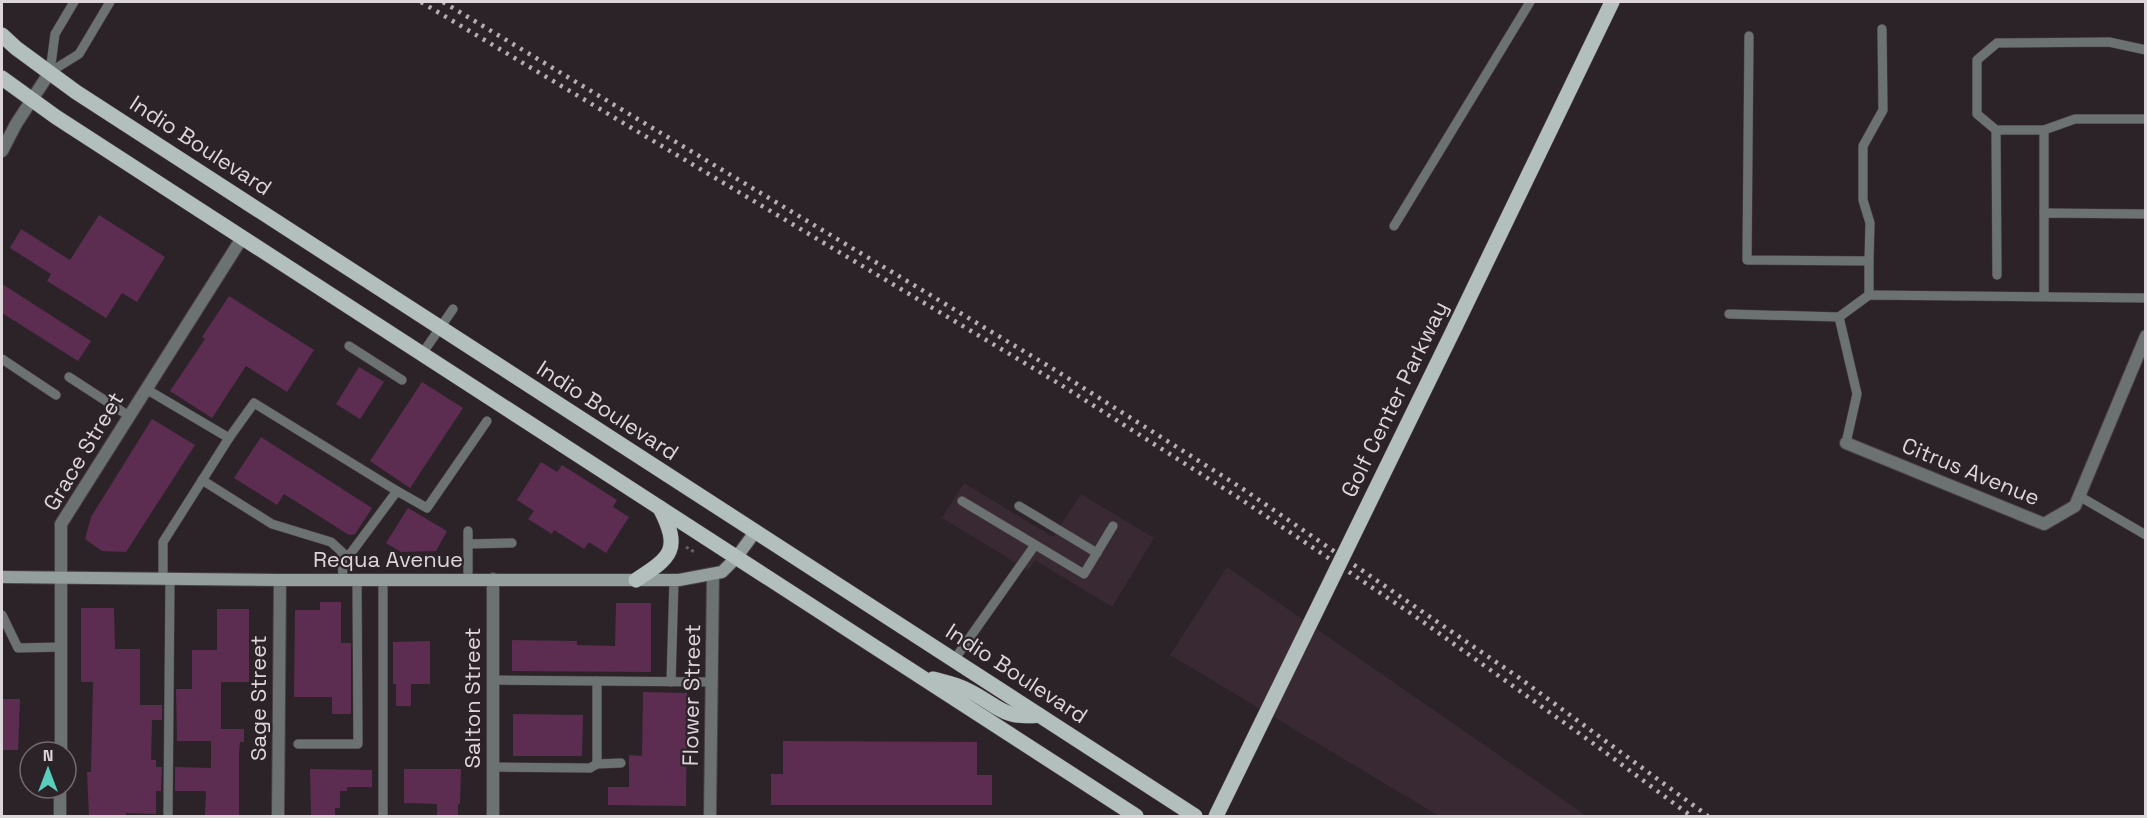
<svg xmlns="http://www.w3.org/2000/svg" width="2147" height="818" viewBox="0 0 2147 818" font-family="'Space Grotesk',sans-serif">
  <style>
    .built { fill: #382933 }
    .building { fill: #5c2d50 }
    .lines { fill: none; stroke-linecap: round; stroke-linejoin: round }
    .lane-casing { stroke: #483f45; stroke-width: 10 }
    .street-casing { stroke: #483f45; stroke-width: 14 }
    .secondary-casing { stroke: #483f45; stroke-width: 14 }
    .primary-casing { stroke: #483f45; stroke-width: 16 }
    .path { stroke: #675f64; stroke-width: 3; stroke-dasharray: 3 3; stroke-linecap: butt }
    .lane { stroke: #6c7271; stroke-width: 9 }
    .street { stroke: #6c7271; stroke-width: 12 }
    .secondary { stroke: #949e9c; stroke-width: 12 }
    .primary { stroke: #b2bfbc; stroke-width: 15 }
    .rail { stroke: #b5adb2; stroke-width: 4.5; stroke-dasharray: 3 6; stroke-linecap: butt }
    .primary-bridge-casing { stroke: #483f45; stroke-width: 16; stroke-linecap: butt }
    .primary-bridge { stroke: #b2bfbc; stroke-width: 15 }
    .labels { text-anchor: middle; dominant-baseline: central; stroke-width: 4.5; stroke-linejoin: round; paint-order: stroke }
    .street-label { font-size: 22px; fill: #dcd5d9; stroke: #2c2329 }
  </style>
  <rect width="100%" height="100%" fill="#2c2329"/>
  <g class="built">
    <polygon points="964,483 1053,537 1081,494 1154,538 1112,607 1035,560 1028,570 942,518"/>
    <polygon points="1227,567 1571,805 1585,816 1439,816 1170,655"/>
  </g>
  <g class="building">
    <polygon points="99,215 165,257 137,302 122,293 106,318 47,281 51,274 10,248 21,229 70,260"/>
    <polygon points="2,284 91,341 78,361 2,313"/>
    <polygon points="229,296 314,350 287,392 246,366 212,418 170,391 205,339 202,337"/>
    <polygon points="359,367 384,382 360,419 336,404"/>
    <polygon points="422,382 463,408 410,488 370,461"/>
    <polygon points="152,419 195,445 126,552 102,551 85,539 91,517"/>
    <polygon points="261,437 372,508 355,534 349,535 284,494 277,505 234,478"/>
    <polygon points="541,462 557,472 562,465 617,500 613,507 629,517 606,553 589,542 584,549 554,530 552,534 528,519 534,511 517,500"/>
    <polygon points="408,508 447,531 436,551 401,552 386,543"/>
    <polygon points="320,602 341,602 341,643 351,643 351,714 332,714 332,697 294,697 295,610 320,610"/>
    <polygon points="616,603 651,603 651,672 512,671 512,640 577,641 577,645 615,646"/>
    <polygon points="81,608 114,608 115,649 140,649 140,705 162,705 162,720 152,720 151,760 156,760 156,767 162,767 161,791 156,791 156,814 126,813 126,816 89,816 87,772 91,772 93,682 81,682"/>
    <polygon points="217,609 249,609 249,682 221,682 221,729 244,729 244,742 240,742 239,753 239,816 205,816 206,791 175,791 175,767 211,768 211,741 177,741 176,689 192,689 192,650 217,650"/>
    <polygon points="430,641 430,684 411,684 411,706 396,706 396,684 393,684 393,642"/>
    <polygon points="643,692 687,693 686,806 608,805 608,787 629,787 629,755 642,756"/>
    <polygon points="2,699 20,699 18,750 2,750"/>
    <polygon points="513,714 583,715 582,756 513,756"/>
    <polygon points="783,741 977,742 977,775 992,775 992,805 771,805 771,774 783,774"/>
    <polygon points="310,769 372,770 372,787 347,787 347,791 340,791 340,808 335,808 335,816 311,816"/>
    <polygon points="404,769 461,769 460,804 458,804 458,816 437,816 437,804 404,803"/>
  </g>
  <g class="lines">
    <defs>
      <g id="lane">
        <polyline points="1749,36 1747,260 1869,261 1869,295"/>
        <polyline points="2146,50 2109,42 1997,43 1977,60 1977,114 1996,130 2044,130 2075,119 2146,119"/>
        <polyline points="50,72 79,54 110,2"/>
        <polyline points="50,72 55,34 74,2"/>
        <polyline points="1996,130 1997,275"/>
        <polyline points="2044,130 2044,213"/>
        <polyline points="1394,226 1530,2"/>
        <polyline points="1869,261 1870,223 1863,200 1863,146 1883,110 1882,29"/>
        <polyline points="2044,296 2044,213 2146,214"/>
        <polyline points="1729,314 1839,317"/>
        <polyline points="349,346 402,380"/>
        <polyline points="422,354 453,309"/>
        <polyline points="2,359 56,395"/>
        <polyline points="69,377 129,416"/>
        <polyline points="146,389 229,438"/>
        <polyline points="1846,443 1857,394 1839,317 1869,295 2146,298"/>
        <polyline points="202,480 272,524 331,542 342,552 343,580"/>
        <polyline points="397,491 427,508 487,421"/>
        <polyline points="2079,496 2146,535"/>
        <polyline points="962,501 1084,574 1113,526"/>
        <polyline points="1019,506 1097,553"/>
        <polyline points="468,531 468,579"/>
        <polyline points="468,544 512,543"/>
        <polyline points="163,578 163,542 229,438 254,403 397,491 351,553 342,557"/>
        <polyline points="2,615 18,648 61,647"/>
        <polyline points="954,660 1035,545"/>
        <polyline points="493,680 712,682"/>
        <polyline points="597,681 597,764"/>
        <polyline points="671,682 674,580"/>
        <polyline points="298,744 358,744 357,580"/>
        <polyline points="493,767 590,768 597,764 621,763"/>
        <polyline points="168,816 170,578"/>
        <polyline points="383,816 383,580"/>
      </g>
      <g id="street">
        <polyline points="2,151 16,124 50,72"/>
        <polyline points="1846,443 2044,524 2075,506 2146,336"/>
        <polyline points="61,752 61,524 242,238"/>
        <polyline points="60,816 60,788"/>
        <polyline points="278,816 280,580"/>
        <polyline points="493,816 493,579"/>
        <polyline points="710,816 713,574"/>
      </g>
      <polyline id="secondary" points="2,577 280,580 679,580 722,572 736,558 755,532"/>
      <g id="primary">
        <polyline points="2,35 16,48 76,92 1195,816"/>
        <polyline points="2,78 56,117 1136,816"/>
        <polyline points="1455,327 1612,2"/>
        <path d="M636,580C672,557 681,549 660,508"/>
        <path d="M933,679C944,682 955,684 965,689C996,703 1001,720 1039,715"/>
      </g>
    </defs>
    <use href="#lane" class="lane-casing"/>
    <use href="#street" class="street-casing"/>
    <use href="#secondary" class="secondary-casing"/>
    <use href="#primary" class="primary-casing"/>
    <polyline class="path" points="686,547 696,553"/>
    <use href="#lane" class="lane"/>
    <use href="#street" class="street"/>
    <use href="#secondary" class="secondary"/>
    <use href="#primary" class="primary"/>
    <g class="rail">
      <polyline points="421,2 1058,383 1242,500 1419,619 1594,744 1691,816"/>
      <polyline points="443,2 1055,370 1240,487 1518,677 1708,816"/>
    </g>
    <defs>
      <polyline id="primary-bridge" points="1216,816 1455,327"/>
    </defs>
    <use href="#primary-bridge" class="primary-bridge-casing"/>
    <use href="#primary-bridge" class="primary-bridge"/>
  </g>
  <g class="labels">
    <g class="street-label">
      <text transform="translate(201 145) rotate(33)">Indio Boulevard</text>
      <text transform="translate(1394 399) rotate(-64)">Golf Center Parkway</text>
      <text transform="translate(608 410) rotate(33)">Indio Boulevard</text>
      <text transform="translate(83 451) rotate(-59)">Grace Street</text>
      <text transform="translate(1971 471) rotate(22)">Citrus Avenue</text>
      <text x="388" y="559">Requa Avenue</text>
      <text transform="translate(1017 673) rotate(33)">Indio Boulevard</text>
      <text transform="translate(691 695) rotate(-89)">Flower Street</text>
      <text transform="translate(258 698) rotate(-90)">Sage Street</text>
      <text transform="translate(472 698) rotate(-90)">Salton Street</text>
    </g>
  </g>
  <rect width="2147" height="818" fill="none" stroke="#dcd5d9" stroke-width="6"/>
  <g transform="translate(48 770)"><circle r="28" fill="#2c2329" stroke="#726a6f" stroke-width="1.5"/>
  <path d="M0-4.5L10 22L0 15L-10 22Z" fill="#5acebd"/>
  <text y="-9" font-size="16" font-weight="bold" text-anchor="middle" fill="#dcd5d9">N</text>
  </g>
</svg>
